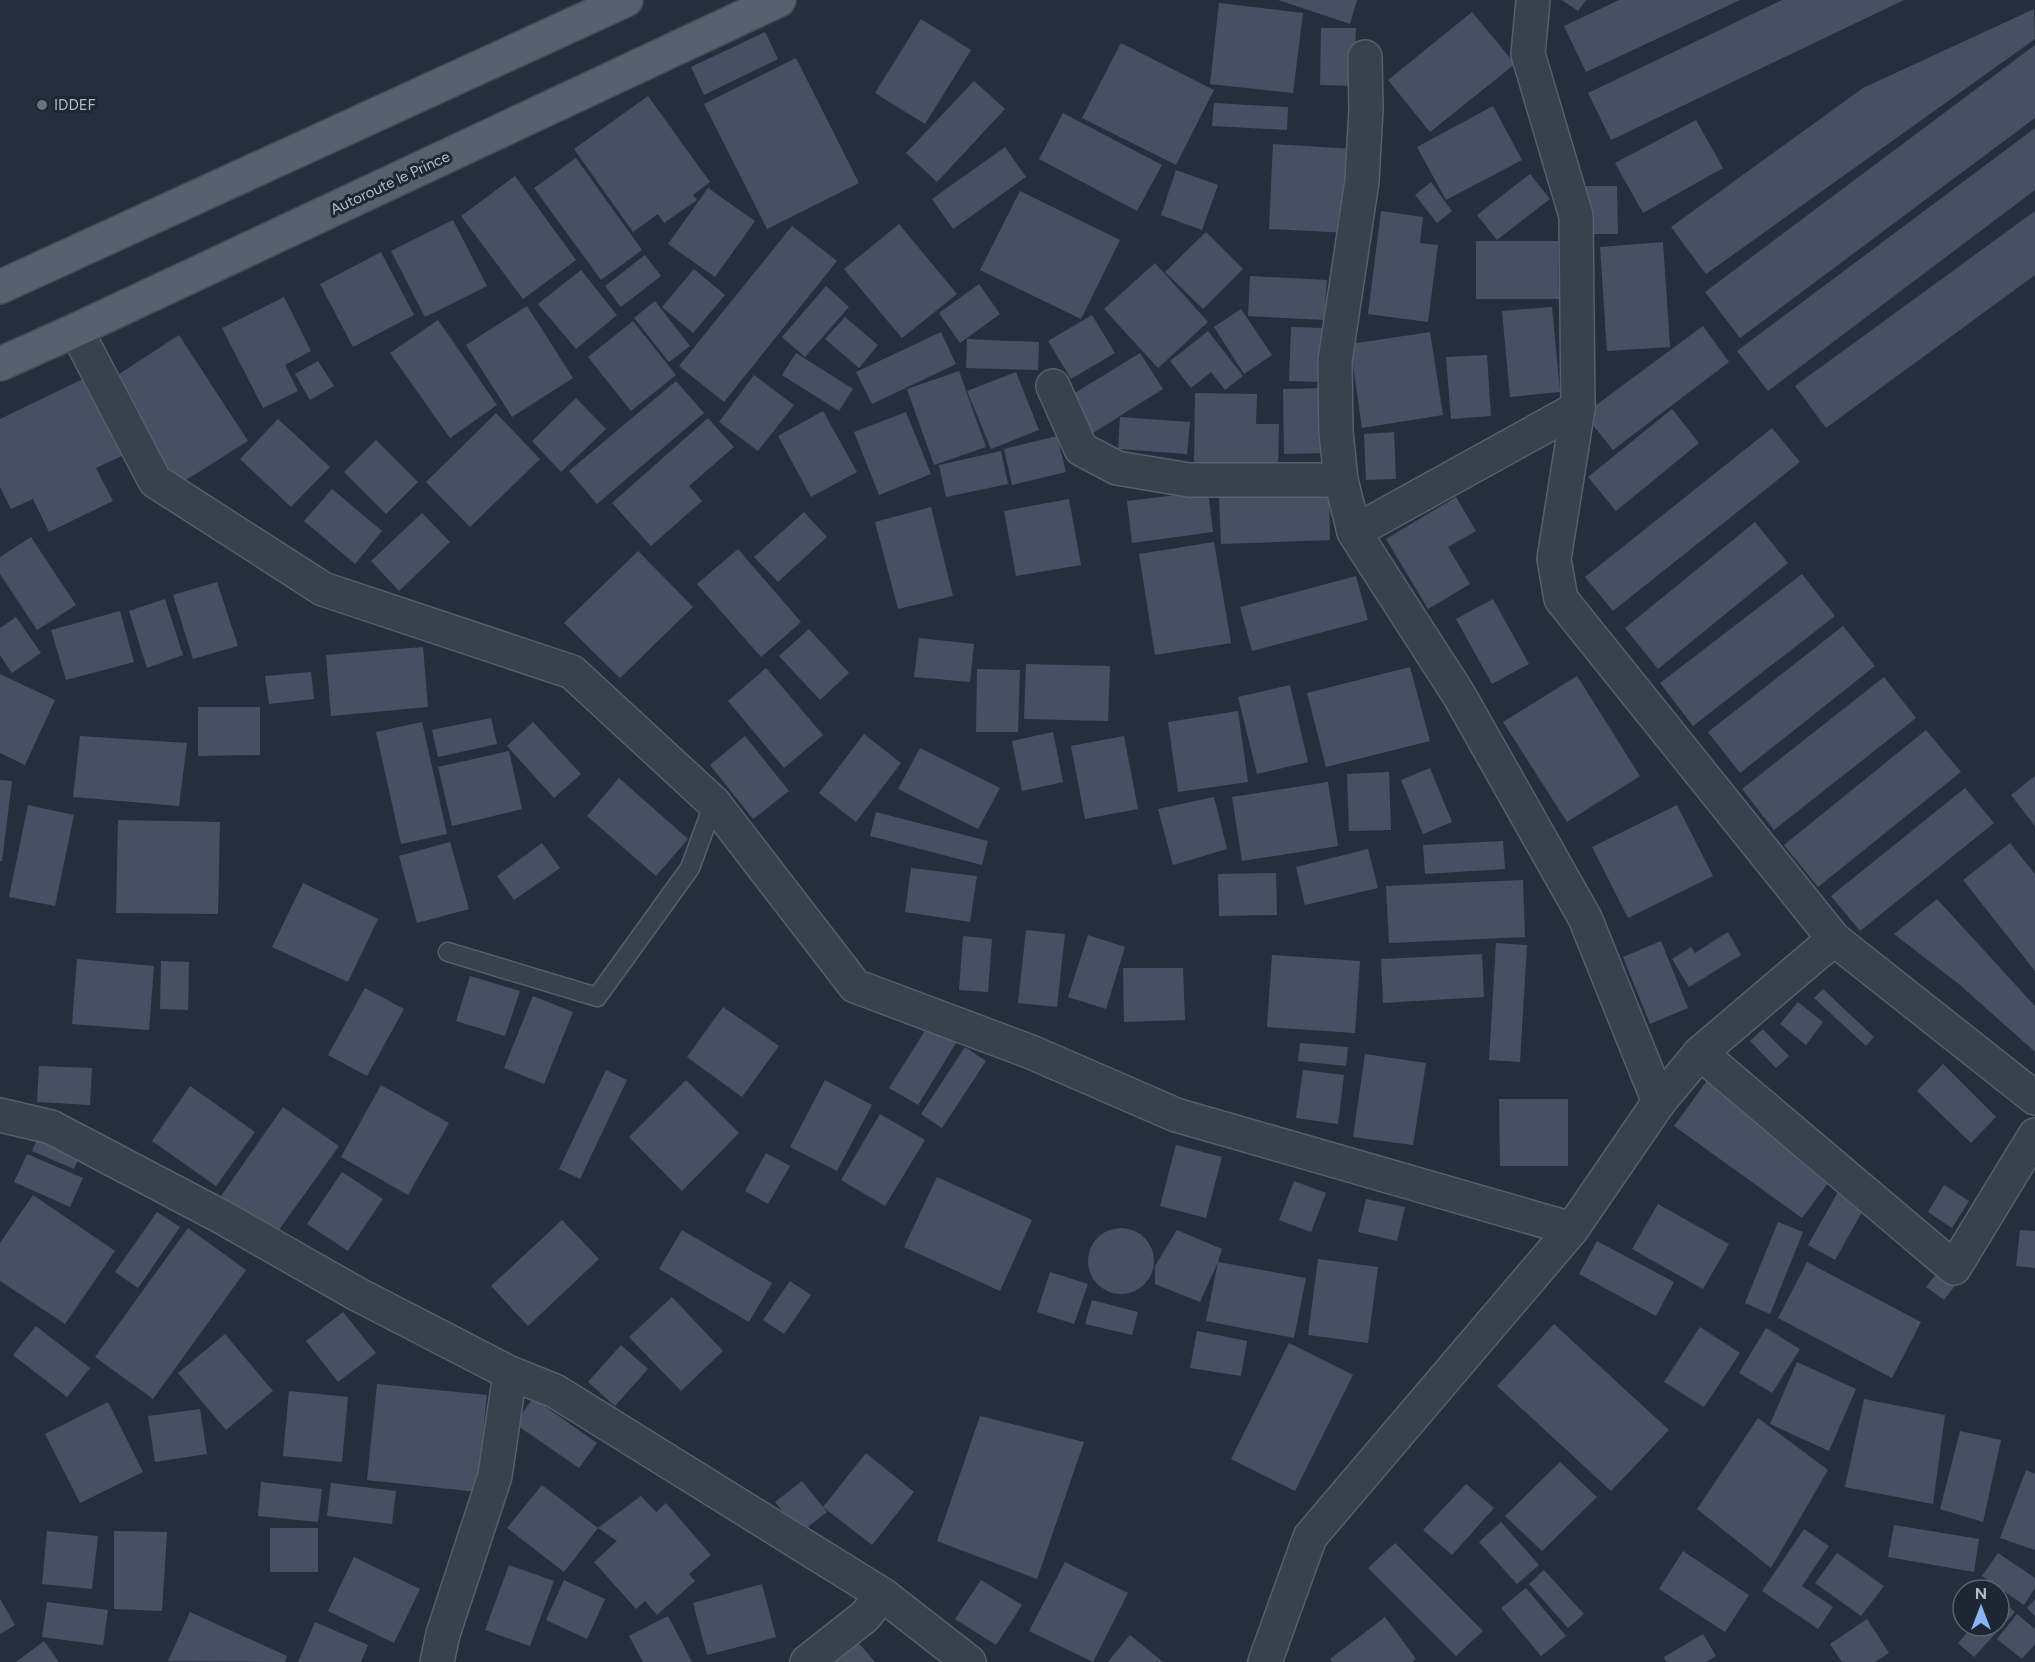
<svg xmlns="http://www.w3.org/2000/svg" width="2035" height="1662" viewBox="0 0 2035 1662" font-family="Figtree,sans-serif">
  <style>
    .building { fill: #455162 }
    .lines { fill: none; stroke-linecap: round; stroke-linejoin: round }
    .lane-casing { stroke: #565f6c; stroke-width: 21 }
    .street-casing { stroke: #565f6c; stroke-width: 36 }
    .primary-casing { stroke: #414a57; stroke-width: 36 }
    .lane { stroke: #38414e; stroke-width: 18 }
    .street { stroke: #38414e; stroke-width: 33 }
    .primary { stroke: #56606e; stroke-width: 33 }
    .worship-dot { fill: #6b7280; stroke: #1d2633; stroke-width: 2 }
    .labels { text-anchor: middle; dominant-baseline: central; stroke-width: 6; stroke-linejoin: round; paint-order: stroke }
    .poi-label { font-size: 15px; fill: #b4bcc9; stroke: #1d2633; text-anchor: start }
    .street-label { font-size: 15px; fill: #b4bcc9; stroke: #1d2633 }
  </style>
  <rect width="100%" height="100%" fill="#242f3e"/>
  <g class="building">
    <polygon points="1278,0 1357,0 1350,24"/>
    <polygon points="1562,0 1586,0 1578,11"/>
    <polygon points="1619,0 1740,0 1586,72 1564,26"/>
    <polygon points="1782,0 1904,0 1611,140 1588,93"/>
    <polygon points="1219,3 1303,13 1293,93 1210,84"/>
    <polygon points="2034,9 2035,39 1706,274 1671,227 1863,88"/>
    <polygon points="1472,12 1515,64 1430,132 1388,80"/>
    <polygon points="921,19 971,50 925,124 875,93"/>
    <polygon points="1321,28 1356,28 1354,86 1320,85"/>
    <polygon points="765,32 778,59 704,95 691,67"/>
    <polygon points="1121,43 1214,90 1176,165 1082,118"/>
    <polygon points="2035,45 2035,118 1740,338 1705,292"/>
    <polygon points="796,58 859,183 767,229 704,104"/>
    <polygon points="974,81 1005,109 937,182 906,153"/>
    <polygon points="648,96 710,182 693,195 697,200 664,223 658,214 633,232 574,149"/>
    <polygon points="1214,103 1288,107 1287,130 1212,126"/>
    <polygon points="1493,106 1522,160 1446,200 1417,147"/>
    <polygon points="1063,113 1162,165 1137,211 1039,159"/>
    <polygon points="1696,120 1723,168 1643,213 1615,163"/>
    <polygon points="2035,128 2035,190 1768,391 1737,351"/>
    <polygon points="1273,144 1354,149 1349,233 1269,229"/>
    <polygon points="1005,147 1026,177 953,229 932,199"/>
    <polygon points="576,158 642,250 601,280 534,188"/>
    <polygon points="1176,170 1218,185 1202,230 1161,215"/>
    <polygon points="1530,174 1550,199 1497,240 1477,215"/>
    <polygon points="515,176 576,260 523,299 461,216"/>
    <polygon points="1431,182 1452,211 1437,223 1415,195"/>
    <polygon points="1580,186 1617,186 1618,234 1581,234"/>
    <polygon points="708,188 755,221 715,277 668,244"/>
    <polygon points="1020,191 1120,240 1081,319 980,270"/>
    <polygon points="1381,211 1423,217 1420,243 1438,245 1428,322 1368,314"/>
    <polygon points="2035,211 2035,275 1826,428 1795,386"/>
    <polygon points="453,220 487,286 425,317 391,251"/>
    <polygon points="899,224 957,294 902,338 844,269"/>
    <polygon points="792,226 837,261 724,402 679,366"/>
    <polygon points="1206,232 1243,269 1203,309 1165,272"/>
    <polygon points="1476,241 1558,241 1559,299 1476,299"/>
    <polygon points="1663,242 1670,347 1607,351 1600,247"/>
    <polygon points="381,252 414,315 353,347 320,284"/>
    <polygon points="645,255 661,276 621,307 605,286"/>
    <polygon points="1155,263 1208,322 1158,368 1104,309"/>
    <polygon points="694,269 725,295 693,333 662,307"/>
    <polygon points="581,270 617,315 576,349 538,304"/>
    <polygon points="1250,276 1327,280 1324,320 1248,316"/>
    <polygon points="979,284 1000,314 960,343 939,313"/>
    <polygon points="826,286 849,307 805,357 782,337"/>
    <polygon points="284,297 311,351 285,365 298,391 263,408 222,328"/>
    <polygon points="655,301 690,346 669,362 634,318"/>
    <polygon points="527,306 573,378 512,417 466,345"/>
    <polygon points="1552,307 1560,392 1510,397 1502,311"/>
    <polygon points="1241,309 1272,355 1244,374 1214,327"/>
    <polygon points="1092,315 1115,353 1071,379 1048,341"/>
    <polygon points="845,317 878,345 859,368 825,339"/>
    <polygon points="438,320 497,405 450,438 390,353"/>
    <polygon points="633,321 676,375 631,411 588,357"/>
    <polygon points="1703,326 1729,362 1613,450 1584,414"/>
    <polygon points="1291,327 1322,328 1320,382 1289,381"/>
    <polygon points="1208,331 1243,376 1225,390 1211,372 1191,388 1170,361"/>
    <polygon points="941,332 956,364 872,404 856,372"/>
    <polygon points="1430,332 1443,415 1362,428 1350,344"/>
    <polygon points="179,335 248,441 178,485 110,380"/>
    <polygon points="967,339 1039,342 1038,370 966,368"/>
    <polygon points="796,353 853,389 839,411 782,375"/>
    <polygon points="1140,353 1163,389 1088,436 1065,399"/>
    <polygon points="1487,355 1491,416 1451,419 1446,357"/>
    <polygon points="318,361 334,386 310,400 295,374"/>
    <polygon points="959,371 986,447 934,465 907,389"/>
    <polygon points="1016,372 1039,430 991,449 967,391"/>
    <polygon points="754,375 794,405 758,451 719,422"/>
    <polygon points="87,377 124,455 96,468 113,501 49,532 33,499 11,509 0,487 0,419"/>
    <polygon points="676,381 704,413 597,504 569,471"/>
    <polygon points="1328,388 1330,453 1284,454 1283,389"/>
    <polygon points="1195,393 1257,394 1256,424 1279,424 1278,467 1194,466"/>
    <polygon points="576,398 606,429 561,472 532,441"/>
    <polygon points="1672,409 1699,443 1616,511 1588,477"/>
    <polygon points="823,411 857,472 811,497 778,436"/>
    <polygon points="906,412 931,474 879,495 854,432"/>
    <polygon points="496,413 540,459 470,527 426,482"/>
    <polygon points="1120,417 1190,422 1187,454 1118,449"/>
    <polygon points="708,418 734,447 689,486 702,501 651,546 612,503"/>
    <polygon points="278,419 330,467 291,507 240,459"/>
    <polygon points="1772,428 1800,462 1613,611 1585,577"/>
    <polygon points="1394,432 1396,479 1366,480 1364,434"/>
    <polygon points="1057,436 1066,472 1012,485 1004,449"/>
    <polygon points="376,440 418,482 386,514 344,472"/>
    <polygon points="1001,451 1008,484 946,497 939,465"/>
    <polygon points="332,489 382,531 355,564 304,521"/>
    <polygon points="1208,491 1213,532 1132,543 1127,501"/>
    <polygon points="1329,493 1330,540 1221,544 1219,497"/>
    <polygon points="1456,497 1476,531 1448,547 1470,584 1428,609 1386,539"/>
    <polygon points="1069,499 1081,565 1016,576 1004,511"/>
    <polygon points="931,507 953,596 898,609 875,522"/>
    <polygon points="804,512 827,537 778,582 754,557"/>
    <polygon points="422,513 450,542 399,591 371,561"/>
    <polygon points="1755,522 1788,563 1658,669 1625,628"/>
    <polygon points="31,537 76,605 37,630 0,574 0,557"/>
    <polygon points="1214,542 1231,643 1155,655 1139,554"/>
    <polygon points="738,549 801,622 761,657 697,584"/>
    <polygon points="638,551 693,607 620,678 564,623"/>
    <polygon points="1802,574 1835,616 1693,726 1660,683"/>
    <polygon points="1356,576 1368,620 1252,651 1240,607"/>
    <polygon points="217,582 238,646 193,659 173,595"/>
    <polygon points="165,599 183,655 147,668 129,611"/>
    <polygon points="1493,599 1529,664 1492,684 1456,619"/>
    <polygon points="120,611 134,662 66,680 51,630"/>
    <polygon points="16,617 41,653 12,673 0,655 0,628"/>
    <polygon points="1843,626 1875,666 1740,773 1708,732"/>
    <polygon points="809,629 849,673 820,700 779,656"/>
    <polygon points="919,638 974,644 970,682 914,677"/>
    <polygon points="423,647 428,707 331,716 326,655"/>
    <polygon points="1026,664 1110,666 1108,721 1024,719"/>
    <polygon points="1410,667 1430,741 1326,767 1307,693"/>
    <polygon points="766,668 823,735 784,768 728,701"/>
    <polygon points="977,669 1020,670 1018,732 976,732"/>
    <polygon points="311,672 314,699 269,704 265,676"/>
    <polygon points="0,674 55,700 25,765 0,753"/>
    <polygon points="1577,676 1640,776 1567,822 1503,722"/>
    <polygon points="1884,677 1916,718 1774,830 1742,789"/>
    <polygon points="1290,685 1308,762 1257,774 1238,697"/>
    <polygon points="198,707 260,707 260,755 198,756"/>
    <polygon points="1238,711 1248,782 1178,792 1168,722"/>
    <polygon points="491,718 497,744 438,757 432,730"/>
    <polygon points="422,722 447,834 401,844 376,732"/>
    <polygon points="533,722 581,774 554,798 507,746"/>
    <polygon points="1926,730 1961,772 1818,887 1784,845"/>
    <polygon points="1053,732 1063,782 1022,791 1012,741"/>
    <polygon points="864,734 901,763 856,822 819,793"/>
    <polygon points="80,736 187,743 179,806 73,797"/>
    <polygon points="745,736 789,791 753,819 710,765"/>
    <polygon points="1124,736 1138,809 1085,819 1071,746"/>
    <polygon points="920,748 1000,788 978,829 898,789"/>
    <polygon points="509,751 522,809 452,826 438,767"/>
    <polygon points="1430,768 1452,822 1423,834 1401,780"/>
    <polygon points="1389,772 1391,830 1349,831 1347,774"/>
    <polygon points="2035,776 2035,826 2011,795"/>
    <polygon points="619,778 688,839 656,876 587,816"/>
    <polygon points="0,780 12,781 2,861 0,861"/>
    <polygon points="1328,782 1338,846 1242,861 1232,797"/>
    <polygon points="1965,788 1994,823 1860,931 1831,896"/>
    <polygon points="1214,797 1227,849 1173,865 1158,809"/>
    <polygon points="28,805 74,815 55,906 9,897"/>
    <polygon points="1677,805 1713,876 1628,918 1592,847"/>
    <polygon points="876,812 988,841 982,865 870,836"/>
    <polygon points="118,820 220,822 218,914 116,913"/>
    <polygon points="1503,841 1505,869 1425,874 1423,845"/>
    <polygon points="450,842 469,909 417,923 399,856"/>
    <polygon points="542,843 560,868 514,900 497,876"/>
    <polygon points="2010,843 2035,874 2035,971 1963,880"/>
    <polygon points="1368,849 1378,888 1305,905 1296,867"/>
    <polygon points="911,868 977,876 970,922 905,912"/>
    <polygon points="1276,873 1277,915 1219,916 1218,874"/>
    <polygon points="1523,880 1525,937 1389,943 1386,886"/>
    <polygon points="303,883 378,919 348,982 272,947"/>
    <polygon points="1937,899 2035,1006 2035,1052 1960,985 1894,934"/>
    <polygon points="1026,930 1065,934 1057,1007 1018,1003"/>
    <polygon points="1728,932 1741,955 1689,987 1672,959 1691,947 1695,953"/>
    <polygon points="1088,935 1125,947 1106,1009 1068,997"/>
    <polygon points="963,936 992,939 988,992 959,990"/>
    <polygon points="1661,941 1688,1008 1650,1024 1623,957"/>
    <polygon points="1496,943 1527,945 1520,1062 1489,1060"/>
    <polygon points="1482,954 1484,997 1383,1003 1381,959"/>
    <polygon points="1272,955 1360,961 1355,1033 1267,1027"/>
    <polygon points="77,959 154,966 149,1030 72,1024"/>
    <polygon points="161,961 189,962 188,1010 160,1009"/>
    <polygon points="1123,968 1183,968 1185,1020 1124,1022"/>
    <polygon points="470,976 520,991 505,1036 456,1021"/>
    <polygon points="365,988 404,1009 367,1076 328,1055"/>
    <polygon points="1823,989 1874,1037 1866,1046 1814,998"/>
    <polygon points="533,996 573,1012 544,1084 504,1068"/>
    <polygon points="1798,1002 1823,1022 1806,1045 1780,1024"/>
    <polygon points="723,1007 779,1046 742,1097 687,1057"/>
    <polygon points="931,1021 959,1038 918,1105 889,1088"/>
    <polygon points="1763,1029 1789,1056 1776,1068 1750,1041"/>
    <polygon points="1300,1043 1348,1047 1346,1066 1298,1061"/>
    <polygon points="965,1047 986,1061 942,1128 921,1114"/>
    <polygon points="1365,1054 1426,1063 1413,1145 1353,1137"/>
    <polygon points="1943,1064 1996,1117 1971,1143 1917,1091"/>
    <polygon points="39,1066 92,1068 90,1105 37,1102"/>
    <polygon points="606,1070 627,1080 580,1179 559,1169"/>
    <polygon points="1303,1070 1344,1075 1338,1124 1296,1118"/>
    <polygon points="686,1080 739,1133 682,1191 629,1137"/>
    <polygon points="825,1080 872,1105 837,1171 790,1147"/>
    <polygon points="1706,1082 1834,1175 1802,1218 1674,1126"/>
    <polygon points="381,1085 449,1123 408,1195 341,1157"/>
    <polygon points="190,1086 255,1132 216,1186 152,1141"/>
    <polygon points="1499,1099 1568,1099 1568,1166 1500,1166"/>
    <polygon points="283,1107 339,1146 276,1234 221,1196"/>
    <polygon points="880,1114 925,1140 885,1206 841,1180"/>
    <polygon points="40,1132 82,1151 74,1169 32,1151"/>
    <polygon points="1176,1145 1222,1157 1206,1218 1160,1206"/>
    <polygon points="766,1153 790,1166 768,1204 745,1191"/>
    <polygon points="27,1154 83,1178 70,1207 14,1182"/>
    <polygon points="342,1172 383,1199 348,1251 307,1224"/>
    <polygon points="937,1177 1032,1220 1000,1291 904,1247"/>
    <polygon points="1294,1181 1326,1193 1311,1232 1279,1220"/>
    <polygon points="1944,1185 1969,1201 1952,1228 1928,1212"/>
    <polygon points="1838,1192 1865,1207 1835,1260 1808,1245"/>
    <polygon points="33,1195 115,1251 65,1324 0,1281 0,1243"/>
    <polygon points="1366,1199 1405,1207 1397,1241 1358,1232"/>
    <polygon points="1658,1204 1729,1244 1703,1289 1632,1249"/>
    <polygon points="157,1212 180,1227 138,1288 115,1272"/>
    <polygon points="562,1220 599,1259 528,1326 491,1286"/>
    <polygon points="1778,1222 1803,1232 1770,1314 1745,1303"/>
    <polygon points="188,1228 246,1270 153,1399 95,1357"/>
    <circle cx="1121" cy="1261" r="33"/>
    <polygon points="682,1230 772,1283 749,1322 659,1269"/>
    <polygon points="1177,1230 1222,1249 1218,1262 1306,1278 1294,1338 1206,1321 1218,1262 1200,1302 1155,1284 1155,1266"/>
    <polygon points="2020,1230 2035,1231 2035,1268 2016,1266"/>
    <polygon points="1597,1241 1674,1282 1656,1316 1579,1274"/>
    <polygon points="1318,1259 1378,1267 1368,1343 1308,1335"/>
    <polygon points="1807,1262 1921,1322 1892,1378 1778,1318"/>
    <polygon points="1943,1265 1960,1279 1944,1300 1926,1287"/>
    <polygon points="1050,1272 1088,1284 1074,1324 1037,1312"/>
    <polygon points="790,1281 811,1295 784,1334 763,1320"/>
    <polygon points="672,1297 723,1351 681,1391 629,1337"/>
    <polygon points="1092,1300 1138,1312 1132,1335 1085,1324"/>
    <polygon points="343,1312 376,1353 338,1382 306,1341"/>
    <polygon points="1554,1324 1669,1430 1611,1491 1497,1386"/>
    <polygon points="36,1326 90,1368 67,1397 13,1355"/>
    <polygon points="1700,1327 1740,1353 1704,1407 1664,1382"/>
    <polygon points="1766,1328 1800,1349 1772,1393 1739,1373"/>
    <polygon points="1197,1331 1247,1341 1241,1376 1190,1368"/>
    <polygon points="225,1334 273,1391 226,1430 178,1373"/>
    <polygon points="1289,1343 1353,1375 1295,1491 1231,1459"/>
    <polygon points="621,1345 648,1369 615,1406 588,1382"/>
    <polygon points="1797,1362 1856,1389 1829,1451 1770,1424"/>
    <polygon points="377,1384 487,1395 477,1492 367,1480"/>
    <polygon points="289,1391 348,1397 342,1462 283,1456"/>
    <polygon points="533,1398 597,1443 579,1468 515,1424"/>
    <polygon points="1864,1399 1945,1415 1933,1504 1845,1487"/>
    <polygon points="108,1402 143,1472 80,1503 45,1434"/>
    <polygon points="200,1409 207,1454 155,1462 148,1416"/>
    <polygon points="980,1416 1084,1442 1037,1579 937,1541"/>
    <polygon points="1758,1418 1828,1470 1771,1568 1697,1509"/>
    <polygon points="1960,1431 2001,1440 1983,1522 1940,1509"/>
    <polygon points="866,1453 914,1492 872,1545 823,1507"/>
    <polygon points="1560,1462 1597,1497 1542,1551 1505,1516"/>
    <polygon points="2026,1470 2035,1474 2035,1550 2000,1538"/>
    <polygon points="802,1481 827,1512 800,1533 775,1502"/>
    <polygon points="261,1482 322,1489 318,1522 258,1516"/>
    <polygon points="331,1483 396,1491 392,1524 327,1516"/>
    <polygon points="1466,1484 1494,1508 1452,1555 1423,1530"/>
    <polygon points="542,1485 598,1528 564,1572 507,1528"/>
    <polygon points="641,1496 656,1512 666,1503 711,1555 689,1574 695,1581 657,1615 645,1601 636,1609 594,1562 617,1541 598,1528"/>
    <polygon points="1501,1522 1539,1565 1517,1584 1479,1542"/>
    <polygon points="1894,1525 1979,1539 1974,1572 1888,1557"/>
    <rect x="270" y="1528" width="48" height="44"/>
    <polygon points="1804,1529 1829,1546 1802,1586 1833,1607 1818,1629 1762,1591"/>
    <polygon points="47,1531 98,1536 92,1589 42,1584"/>
    <polygon points="114,1531 167,1532 162,1611 114,1609"/>
    <polygon points="1395,1543 1483,1631 1456,1656 1368,1568"/>
    <polygon points="1683,1551 1749,1595 1725,1632 1659,1589"/>
    <polygon points="1837,1553 1884,1586 1861,1616 1815,1583"/>
    <polygon points="1998,1553 2035,1578 2035,1588 2024,1605 1982,1576"/>
    <polygon points="354,1557 420,1589 394,1643 328,1611"/>
    <polygon points="1065,1562 1128,1593 1093,1662 1029,1631"/>
    <polygon points="509,1565 554,1581 530,1646 485,1630"/>
    <polygon points="1544,1570 1584,1614 1568,1628 1529,1584"/>
    <polygon points="564,1580 605,1599 587,1639 546,1620"/>
    <polygon points="981,1580 1022,1605 996,1645 955,1619"/>
    <polygon points="762,1584 776,1637 707,1655 693,1603"/>
    <polygon points="1526,1588 1566,1636 1541,1656 1501,1608"/>
    <polygon points="1999,1598 2015,1612 1974,1657 1958,1643 1973,1626 1999,1626"/>
    <polygon points="0,1599 15,1625 0,1634"/>
    <polygon points="2035,1599 2035,1616 2027,1608"/>
    <polygon points="47,1602 108,1610 103,1645 42,1637"/>
    <polygon points="190,1612 287,1656 285,1662 168,1661"/>
    <polygon points="2017,1614 2035,1629 2035,1644 2022,1659 1997,1639"/>
    <polygon points="668,1616 692,1662 643,1662 629,1636"/>
    <polygon points="1385,1617 1416,1659 1412,1662 1332,1662 1330,1659"/>
    <polygon points="1867,1619 1889,1653 1875,1662 1842,1662 1830,1644"/>
    <polygon points="315,1622 368,1645 361,1662 298,1662"/>
    <polygon points="851,1634 875,1662 817,1662"/>
    <polygon points="1703,1634 1716,1656 1706,1662 1666,1662 1664,1657"/>
    <polygon points="1130,1635 1163,1662 1108,1662"/>
    <polygon points="44,1641 59,1662 16,1662"/>
  </g>
  <g class="lines">
    <defs>
      <polyline id="lane" points="448,952 597,997 690,868 714,803"/>
      <g id="street">
        <polyline points="1365,57 1366,109 1362,181 1335,361 1336,432 1341,480 1354,532 1459,695 1585,918 1659,1102"/>
        <polyline points="76,330 155,481 323,589 572,672 714,803 855,986 1031,1052 1176,1115 1572,1229"/>
        <polyline points="1053,386 1081,449 1117,468 1189,480 1341,480"/>
        <polyline points="1354,532 1578,408"/>
        <polyline points="1834,939 2035,1098"/>
        <polyline points="1700,1053 1954,1268 2035,1135"/>
        <polyline points="0,1115 51,1127 220,1216 357,1294 510,1373 555,1391 883,1595 969,1662"/>
        <polyline points="437,1662 443,1634 495,1476 510,1373"/>
        <polyline points="807,1662 864,1617 883,1595"/>
        <polyline points="1265,1662 1310,1537 1572,1229 1659,1102 1700,1053 1834,939 1561,599 1554,559 1578,408 1576,216 1528,54 1533,0"/>
      </g>
      <g id="primary">
        <polyline points="0,287 626,0"/>
        <polyline points="0,364 76,330 779,0"/>
      </g>
    </defs>
    <use href="#lane" class="lane-casing"/>
    <use href="#street" class="street-casing"/>
    <use href="#primary" class="primary-casing"/>
    <use href="#lane" class="lane"/>
    <use href="#street" class="street"/>
    <use href="#primary" class="primary"/>
  </g>
  <circle class="worship-dot" cx="42" cy="105" r="6"/>
  <g class="labels">
    <g class="poi-label">
      <text x="54" y="105">IDDEF</text>
    </g>
    <g class="street-label">
      <text transform="translate(390 183) rotate(-25)">Autoroute le Prince</text>
    </g>
  </g>
  <g transform="translate(1981 1608)"><circle r="28" fill="#1d2633" stroke="#59626f" stroke-width="1.5"/>
  <path d="M0-4.5L10 22L0 15L-10 22Z" fill="#8ab4f8"/>
  <text y="-9" font-size="16" font-weight="bold" text-anchor="middle" fill="#b4bcc9">N</text>
  </g>
</svg>
